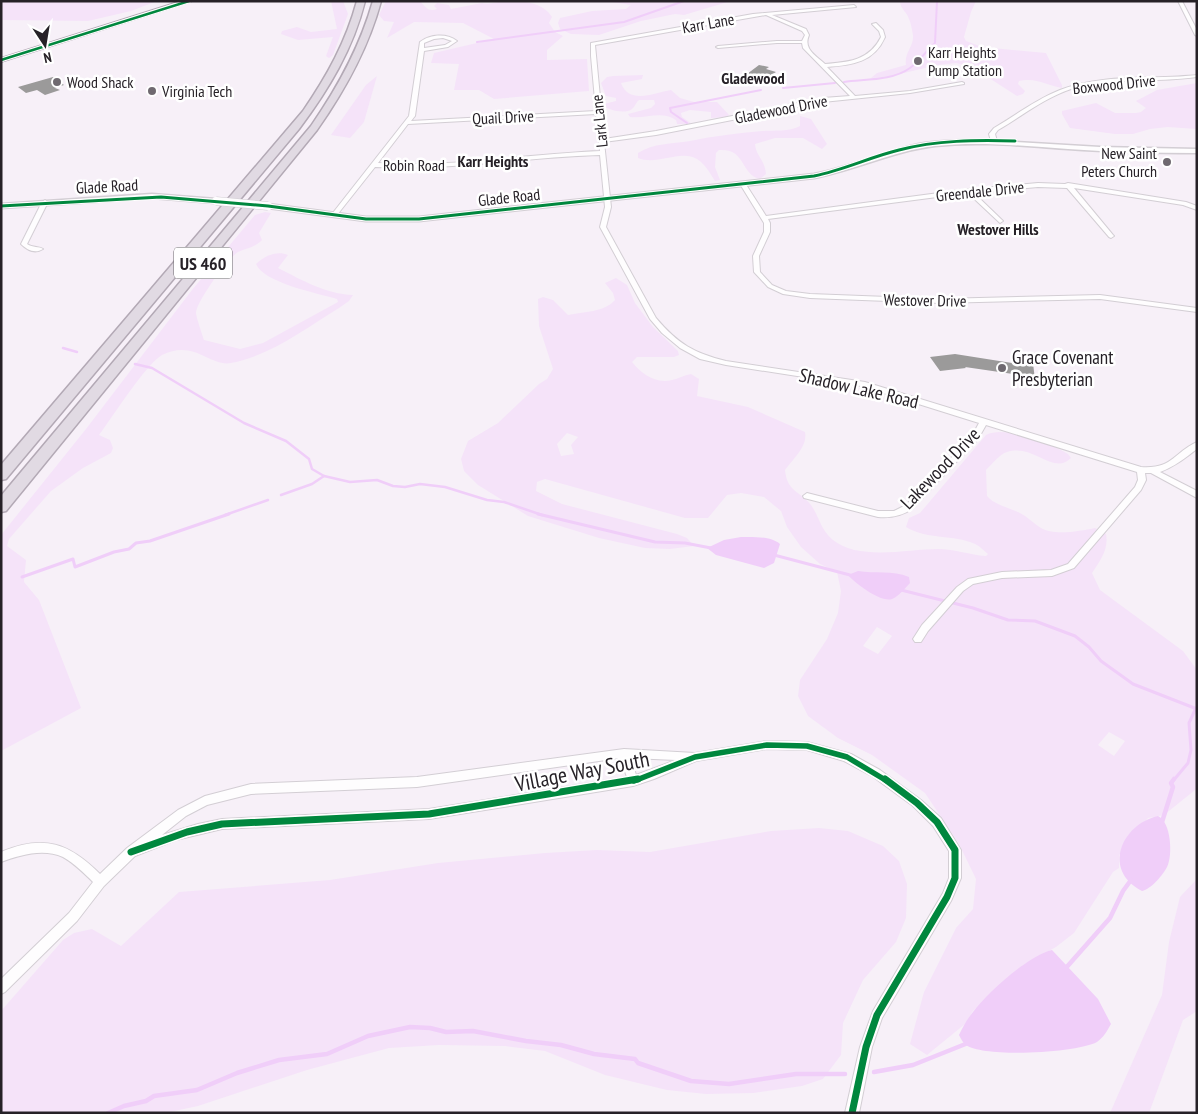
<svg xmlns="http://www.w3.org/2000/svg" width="1198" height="1114" viewBox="0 0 1198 1114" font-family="'PT Sans Narrow',sans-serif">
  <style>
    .green { fill: #f5e3f9; fill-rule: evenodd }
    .water { fill: #f0cef9 }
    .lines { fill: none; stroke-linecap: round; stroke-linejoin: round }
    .stream-far3 { stroke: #f0cef9; stroke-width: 2 }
    .stream-far2 { stroke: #f0cef9; stroke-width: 2.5 }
    .stream-far1 { stroke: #f0cef9; stroke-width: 3 }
    .stream { stroke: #f0cef9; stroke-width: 4.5 }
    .building { fill: #9b9a9a }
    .minor-casing { stroke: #d3ced4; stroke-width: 2 }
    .tertiary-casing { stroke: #d3ced4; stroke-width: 3 }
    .primary-casing { stroke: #b3a9b5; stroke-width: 2 }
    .motorway-casing { stroke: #b3a9b5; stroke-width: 3 }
    .minor { fill: #fefdfe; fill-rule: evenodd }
    .tertiary { fill: #fefdfe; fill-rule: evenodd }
    .primary { fill: #ede8ee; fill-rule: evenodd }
    .motorway { fill: #e1dae3; fill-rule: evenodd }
    .tertiary-bridge-casing { stroke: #d3ced4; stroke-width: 9; stroke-linecap: butt }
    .tertiary-bridge { stroke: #fefdfe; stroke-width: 8 }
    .cycleway-far3-casing { stroke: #fff; stroke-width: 4.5 }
    .cycleway-far2-casing { stroke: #fff; stroke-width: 5 }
    .cycleway-far1-casing { stroke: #fff; stroke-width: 9 }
    .cycleway-casing { stroke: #fff; stroke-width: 10 }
    .cycleway-far3 { stroke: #00873e; stroke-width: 2.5 }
    .cycleway-far2 { stroke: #00873e; stroke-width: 3 }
    .cycleway-far1 { stroke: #00873e; stroke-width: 5.5 }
    .cycleway { stroke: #00873e; stroke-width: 7 }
    .poi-dot { fill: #6f6970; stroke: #fff; stroke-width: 2 }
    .labels { text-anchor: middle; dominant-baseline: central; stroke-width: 5; stroke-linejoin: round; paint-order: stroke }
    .far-street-label { font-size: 16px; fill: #262127; stroke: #fff }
    .far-poi-label { font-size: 16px; fill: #262127; stroke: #fff; text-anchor: start }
    .far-neighbourhood-label { font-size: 16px; font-weight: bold; fill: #262127; stroke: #fff }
    .shield { fill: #fff; stroke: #676468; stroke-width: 1 }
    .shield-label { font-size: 18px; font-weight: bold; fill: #262127 }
    .poi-label { font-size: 19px; fill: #262127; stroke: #fff; text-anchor: start }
    .street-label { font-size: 19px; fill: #262127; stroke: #fff }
    .near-street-label { font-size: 22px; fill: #262127; stroke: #fff }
  </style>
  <rect width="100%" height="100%" fill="#f7f0f8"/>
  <g class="green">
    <polygon points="1,1 157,1 131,11 88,21 1,20"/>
    <polygon points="331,1 343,1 348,14 333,55 329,58 326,56 333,37 298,40 281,34 282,31 297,27 311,32 337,29"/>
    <path d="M386,1L421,2C426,8 429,12 437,9L434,6L437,3L449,5L451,9L482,3C489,5 497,2 505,1C521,0 543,2 552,17L549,23L555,32L563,36L547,50V60L587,59L589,91L494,99L479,90H454L459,64L431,63L434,53L494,39L463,23L414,22L387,38L394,22L384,21L379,15Z"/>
    <polygon points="607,1 731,1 684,15 675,14 641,21 599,35 571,34 560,29 558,23 560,18 592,11 626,9 631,5"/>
    <path d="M900,1H976L971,12L964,37L966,41L982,47L1046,53L1062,85V88C1046,85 1036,77 1019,81L1018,84L1025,91L1023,94L1017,96L972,67L956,63L938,65L891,76L871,78L877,73L906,65C904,52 914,47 913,35C912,30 911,23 909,19C907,12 900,9 900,1Z"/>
    <path d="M643,75L642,79L621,83C629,105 654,93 671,90L680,98L694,102H717L729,115L726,117L711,118V112L690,110L681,113L682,117L692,124H677L676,120C662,110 646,119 630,117L628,114L651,108L655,104L654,100H639C636,102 635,107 632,109C624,115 607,109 600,105L616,101V98L606,96L601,83L607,77L613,76Z"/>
    <polygon points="377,76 364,122 350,138 331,135 366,85"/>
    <polygon points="1197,83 1197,129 1168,127 1150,129 1133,134 1115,134 1070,128 1062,114 1062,111 1096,103 1115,113 1136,113 1141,112 1146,108 1136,101 1157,90"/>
    <path d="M800,116L811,119L827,144L822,149L803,138H775L755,144C756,156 765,160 766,174L760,179C740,174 746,148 719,150L716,153L715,167L720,180L715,181C710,173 705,164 697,159C680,149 657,166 638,158V153C654,143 671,144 690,141C714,136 738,133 762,131C776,130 788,132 800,126Z"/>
    <path d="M265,212L271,213L259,233L262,240C254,248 247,248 238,252C228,258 196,302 196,313C196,316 202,334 204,340L240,349L263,343L338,302L337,299C317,293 264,283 256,264C264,256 277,250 288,255L278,268C302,280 326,294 353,295L349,301L339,308C306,328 270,356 231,363C210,367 194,339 162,355C146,364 112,418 99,435L110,440L113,448L111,453L83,468L51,491L9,539L7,546L26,560L24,582L39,600L81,708L1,751V535L86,429L192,290L255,215Z"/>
    <path d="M616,278L627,285L635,303L653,327L678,351L679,355L674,357H637L632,362C642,374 655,384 672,380C678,379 684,375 691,374L699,379L697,396L748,407L805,432C808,446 793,459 785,470C787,492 800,491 811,505C820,518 820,529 833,540C859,561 908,549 938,549C955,549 970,555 986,556L988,554C984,551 980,546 975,544C953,534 927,540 906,527L909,518L920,513L986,435C1006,425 1049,443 1068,454L1071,458C1053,476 1034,443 1007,452C1000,454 992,464 986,470L987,496C995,505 1007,507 1018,512C1027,516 1033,523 1041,528C1054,536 1080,531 1095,528L1106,534C1109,549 1100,561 1092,573L1100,590L1183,651L1197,670V787L1195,790L1164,815L1148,818L1119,855V868L1113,872L1074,933L1056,947L1023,965L973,1011L965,1024L927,1055L910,1044L924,992L956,928L973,909L976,879L959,844L925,793L872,755L838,738L808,716L798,696L800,680L827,639L838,613L841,591L837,572L820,564L801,547L787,527L781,511L764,497L741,493L727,495L708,518H685L545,479L537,482L536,491L562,504L677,534L687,538L694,546L670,549L645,548L599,538L528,516L478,485L464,471L461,459L468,441L498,423L539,384L547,379L553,369L539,326L538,299L543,297L553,300L568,315C583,312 605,312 615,300L613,293L605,283ZM567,433L578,437L571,445L574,454L561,456L557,444ZM877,627L892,636L878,654L863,646ZM1109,732L1125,741L1114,756L1098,745Z"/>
    <polygon points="819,828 848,831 883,846 899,861 907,884 906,918 896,942 863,980 843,1023 841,1055 823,1079 802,1086 753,1093 706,1094 667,1090 605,1075 545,1051 505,1046 439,1045 389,1048 307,1070 198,1106 165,1113 1,1113 1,1011 63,940 74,933 92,929 121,946 179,892 330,880 438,863 545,853 597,850 650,852 771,831"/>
    <polygon points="1197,879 1197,1011 1183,1020 1149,1113 1110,1113 1162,995 1169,942 1180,897"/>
  </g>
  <g class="water">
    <path d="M741,537C753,537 771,536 780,544L774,563L764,568L716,555L707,548L724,540Z"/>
    <path d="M858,571C875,574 892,570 909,577L910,583C905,588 899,596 892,599C881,603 855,583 848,575Z"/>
    <path d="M1158,816C1171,822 1173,855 1167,867C1163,875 1151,889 1142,891C1101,870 1122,824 1158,816Z"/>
    <path d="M1052,950L1098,999L1111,1024C1107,1031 1104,1037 1097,1042C1077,1053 984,1058 966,1045C963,1043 961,1039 959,1035C963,1027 967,1019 973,1012C987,993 1029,955 1052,950Z"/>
  </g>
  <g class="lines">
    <g class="stream-far3">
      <polyline points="477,42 624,22 684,1"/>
      <path d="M844,82C865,79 892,81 910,68C920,61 926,51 935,43L937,1"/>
      <polyline points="783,88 835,83"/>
      <polyline points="687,123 671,112 670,108 761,90"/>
    </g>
    <g class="stream-far2">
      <polyline points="63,348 77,352"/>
      <polyline points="135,364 152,368 244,423 286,441 309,459 312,469 324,476 350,482 377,480 393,486 405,487 420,484 445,487 487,500 504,502 542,515"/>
      <polyline points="281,495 312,484 324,476"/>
      <polyline points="225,515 268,500"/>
    </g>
    <g class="stream-far1">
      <polyline points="538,514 655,542 685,543 711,548"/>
      <polyline points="774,555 850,575"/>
      <polyline points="22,577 73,559 75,567 114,552 129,549 136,543 150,541 229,514"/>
      <polyline points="901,590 973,608 1008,620 1035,621 1075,636 1089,647 1101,661 1133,684 1197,709"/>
      <polyline points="1173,781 1188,763 1191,750 1189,723 1195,710"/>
    </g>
    <g class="stream">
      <polyline points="1162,822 1173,787 1171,783 1174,779"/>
      <polyline points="1065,969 1110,918 1123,891 1131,880"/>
      <polyline points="874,1072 913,1065 968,1043"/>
      <polyline points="108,1113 124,1106 146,1101 154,1096 197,1090 237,1073 279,1060 327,1054 368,1036 410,1027 430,1028 446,1032 473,1031 526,1041 561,1045 594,1054 635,1059 638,1063 691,1081 729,1084 796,1074 845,1074"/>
    </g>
  </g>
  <g class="building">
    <polygon points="759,65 769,67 766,69 776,72 765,79 747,74"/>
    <polygon points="53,77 64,85 55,88 60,90 45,95 37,90 26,93 18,87"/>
    <polygon points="955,354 1012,363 1011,360 1033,363 1035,380 1014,378 1013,374 965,367 966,368 940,371 930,357"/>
  </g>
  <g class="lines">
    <defs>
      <g id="minor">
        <polygon points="1178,1 1182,1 1197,30 1197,36 1195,35"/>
        <path d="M854,5L856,7L772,15L806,29L809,35C803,49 815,55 825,64C848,62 869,61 881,37L879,31L872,24L876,23L883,30L885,37C874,62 853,65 827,67L855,96L910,91L962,82L964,83V84L910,93L823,102L656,135L604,142L611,207L606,227L656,318C678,344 694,353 726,361L865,382L1141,467C1173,469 1173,453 1197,442V449C1185,458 1174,467 1160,472L1197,491V498L1151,473H1145L1146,480L1141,490L1074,568L1052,576L1002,578L973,584L963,591L928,631L921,642H915L913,639L922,625L957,587L968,579L1002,572L1051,570L1068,564L1135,487L1138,480L1137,472L986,425L978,439L912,509C902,516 890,518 878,517L804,498L803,496L807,493L878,511H894L906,505L972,436L979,423L861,386L726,365L700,359L680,348L662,333L650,319L600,227L605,207L600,155C525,157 451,171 375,167L337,215L332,214L409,116L420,42C430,34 447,33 457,41L448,47L424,51L415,116L411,121L596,111L591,56V43L753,14ZM766,15L802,31L805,35L802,41H777L718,46L716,47L718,48L777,43H802L803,48L850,96L823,98L656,131L604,139L595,45ZM443,38L452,41L445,45L424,48V43L434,39ZM596,114L600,151C525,154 452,168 378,163L408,124Z"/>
        <path d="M1197,75V77C1155,83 1111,77 1071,89C1044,98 1022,116 998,130L995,134L997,141L994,143L991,141L989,134L994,128C1016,115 1037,99 1060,90C1104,73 1152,80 1197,75Z"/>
        <polygon points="741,183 745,183 766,216 969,189 1038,183 1065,184 1068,183 1186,202 1197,206 1197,210 1183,205 1074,188 1113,235 1114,236 1111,238 1109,237 1067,188 1038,187 974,193 1002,220 1003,221 1000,223 968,193 768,219 770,223 770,232 759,256 760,272 772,285 786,291 810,294 940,299 1100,295 1197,308 1197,312 1100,299 940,303 810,298 783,294 768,287 754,272 753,256 764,232 764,223 740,184"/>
        <path d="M45,200L48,202L27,244C33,248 39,246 43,249C35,254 27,250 21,244L42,202Z"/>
        <path d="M767,741L807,742L851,754L880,770L921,800L941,818L961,850V878L951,901L882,1018L872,1047L859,1113H845L860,1047L873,1011L943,893L949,878V851L933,826L913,806L872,776L844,761L807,750L767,749L696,761L654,779L633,786L429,819L222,829L176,840L135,856L104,886L77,921L5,992L1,994V979L69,913L93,882C84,873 74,863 63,857C43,848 20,855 1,862V852C44,834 69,843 100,874L127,848L178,810L205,796L251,784L417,777L624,749L695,753ZM620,758L627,777L429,809L222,819L198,824L162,835L186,816L207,805L251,794L417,787ZM631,758L676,760L636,775Z"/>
      </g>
      <g id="tertiary">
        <path d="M985,140L1100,147L1197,149V153C1154,153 1111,152 1068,149C1024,146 979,141 935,146C893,151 855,170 814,178L419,221H366L268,208L264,206L268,204L366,217H419L814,174C850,167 883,152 919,144C941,140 963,140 985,140Z"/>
        <polygon points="152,194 216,199 220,201 216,203 152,198 1,208 1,204"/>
      </g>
      <polygon id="primary" points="181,1 192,1 1,62 1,58"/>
      <g id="motorway">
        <path d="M357,1H365C353,49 329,89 299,129L6,479L1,480V465L303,111C327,76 346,42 357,1Z"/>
        <path d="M373,1H381C368,49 345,90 317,130L6,511L1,512V496L311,126C338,87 360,47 373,1Z"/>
      </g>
    </defs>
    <use href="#minor" class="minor-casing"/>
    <use href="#tertiary" class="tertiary-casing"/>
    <use href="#primary" class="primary-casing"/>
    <use href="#motorway" class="motorway-casing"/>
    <use href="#minor" class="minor"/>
    <use href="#tertiary" class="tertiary"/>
    <use href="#primary" class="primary"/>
    <use href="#motorway" class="motorway"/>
    <defs>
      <polyline id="tertiary-bridge" points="216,201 268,206"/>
    </defs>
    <use href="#tertiary-bridge" class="tertiary-bridge-casing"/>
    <use href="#tertiary-bridge" class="tertiary-bridge"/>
    <defs>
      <polyline id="cycleway-far3" points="1,60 189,1"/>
      <path id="cycleway-far2" d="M1,206L161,197L268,206L366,219H419L814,176C844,170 870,157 899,150C937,140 976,140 1015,141"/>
      <polyline id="cycleway-far1" points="634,781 695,757 767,745 807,746 847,757 887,781"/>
      <g id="cycleway">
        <polyline points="131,852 187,832 222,824 429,814 638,779"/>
        <polyline points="852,1113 866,1047 877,1015 947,897 955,878 955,850 937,822 917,803 885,779"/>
      </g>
    </defs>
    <use href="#cycleway-far3" class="cycleway-far3-casing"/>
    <use href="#cycleway-far2" class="cycleway-far2-casing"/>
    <use href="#cycleway-far1" class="cycleway-far1-casing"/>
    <use href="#cycleway" class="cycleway-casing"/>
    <use href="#cycleway-far3" class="cycleway-far3"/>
    <use href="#cycleway-far2" class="cycleway-far2"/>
    <use href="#cycleway-far1" class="cycleway-far1"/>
    <use href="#cycleway" class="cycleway"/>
  </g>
  <g class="poi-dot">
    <circle cx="918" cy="61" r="5"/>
    <circle cx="57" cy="82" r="5"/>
    <circle cx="152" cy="91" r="5"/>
    <circle cx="1167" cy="162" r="5"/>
    <circle cx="1002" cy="368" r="5"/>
  </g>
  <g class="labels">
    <g class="far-street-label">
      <text transform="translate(708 23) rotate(-10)">Karr Lane</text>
      <text transform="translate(1114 84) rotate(-6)">Boxwood Drive</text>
      <text transform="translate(781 109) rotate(-11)">Gladewood Drive</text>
      <text transform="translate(503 117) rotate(-3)">Quail Drive</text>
      <text transform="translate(599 121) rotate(-96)">Lark Lane</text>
      <text x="414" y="165">Robin Road</text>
      <text transform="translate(107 186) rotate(-3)">Glade Road</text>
      <text transform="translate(980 191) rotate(-6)">Greendale Drive</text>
      <text transform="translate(509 197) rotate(-6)">Glade Road</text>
      <text transform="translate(925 300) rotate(1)">Westover Drive</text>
    </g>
    <g class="far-poi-label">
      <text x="928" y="52">Karr Heights<tspan x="928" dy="18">Pump Station</tspan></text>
      <text x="67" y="82">Wood Shack</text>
      <text x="162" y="91">Virginia Tech</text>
      <text x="1157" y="153" text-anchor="end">New Saint<tspan x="1157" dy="18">Peters Church</tspan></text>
    </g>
    <g class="far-neighbourhood-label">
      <text x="753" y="78">Gladewood</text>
      <text x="493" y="161">Karr Heights</text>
      <text x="998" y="229">Westover Hills</text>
    </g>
    <rect class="shield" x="174" y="247.5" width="58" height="31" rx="4"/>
    <g class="shield-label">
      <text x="203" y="263">US 460</text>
    </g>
    <g class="poi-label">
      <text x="1012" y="357">Grace Covenant<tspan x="1012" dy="22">Presbyterian</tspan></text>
    </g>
    <g class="street-label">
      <text transform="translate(859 388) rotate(13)">Shadow Lake Road</text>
      <text transform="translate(940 468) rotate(-46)">Lakewood Drive</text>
    </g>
    <g class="near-street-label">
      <text transform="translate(582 771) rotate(-11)">Village Way South</text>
    </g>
  </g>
  <rect width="1198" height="1114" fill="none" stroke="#262127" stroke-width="5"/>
  <g transform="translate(45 45) rotate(168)" stroke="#ffffff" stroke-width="4" paint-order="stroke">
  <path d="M0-4L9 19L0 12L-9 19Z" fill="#262127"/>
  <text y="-8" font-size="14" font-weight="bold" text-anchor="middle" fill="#262127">N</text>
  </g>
</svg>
